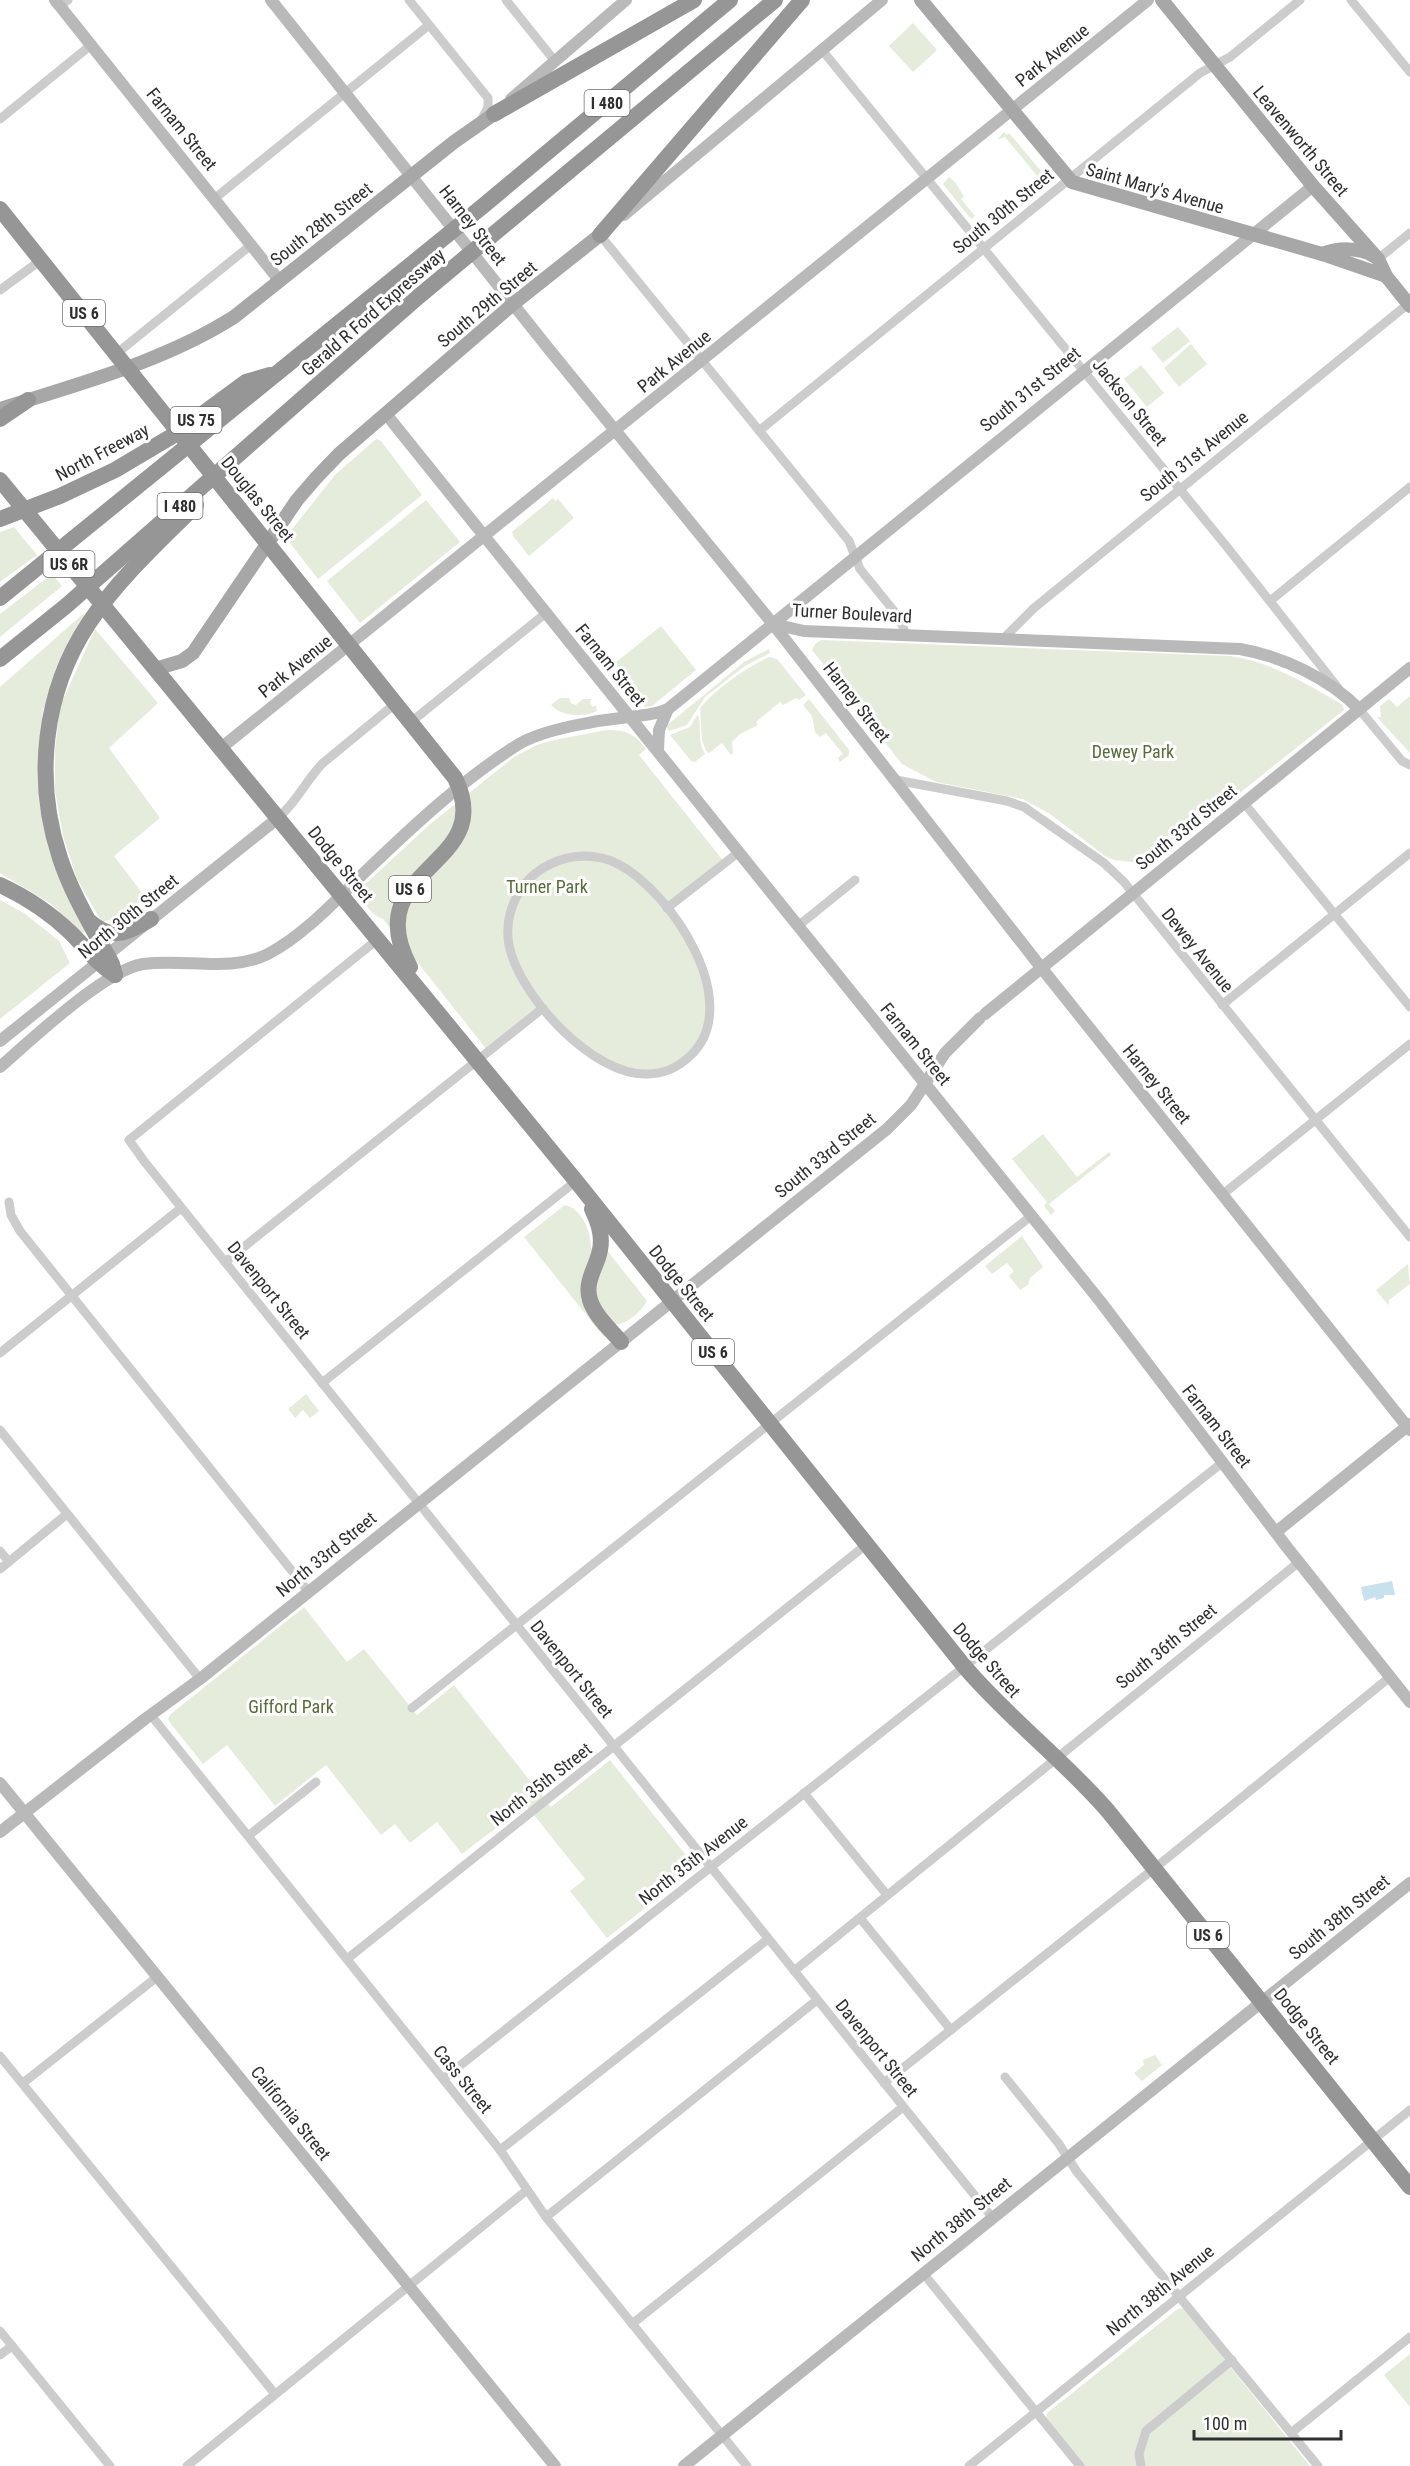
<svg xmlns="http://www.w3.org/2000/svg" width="1410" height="2466" viewBox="0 0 1410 2466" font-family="'Roboto Condensed',sans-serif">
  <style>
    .green { fill: #e6ecdc }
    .water { fill: #c8e1ec }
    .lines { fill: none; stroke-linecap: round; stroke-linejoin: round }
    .street { stroke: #ccc; stroke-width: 9 }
    .secondary { stroke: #b9b9b9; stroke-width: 12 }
    .primary { stroke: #a7a7a7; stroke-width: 14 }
    .highway { stroke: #969696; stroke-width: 16 }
    .labels { text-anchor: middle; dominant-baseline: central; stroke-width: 6; stroke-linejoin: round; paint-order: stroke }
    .shield { fill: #fff; stroke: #6d6d6d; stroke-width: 1.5 }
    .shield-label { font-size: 16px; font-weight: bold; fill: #2f2f2f }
    .street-label { font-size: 18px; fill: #2f2f2f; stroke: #fff }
    .park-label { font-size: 18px; fill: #566c3b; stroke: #fff }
  </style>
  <rect width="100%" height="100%" fill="#fff"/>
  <g class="green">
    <polygon points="913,23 937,50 913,72 889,46"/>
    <polygon points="1004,132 1007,135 1009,133 1046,177 1044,180 1048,184 1038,191 1043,183 1005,137 997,140"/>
    <polygon points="949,177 955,182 964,197 961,199 975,216 971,219 943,184"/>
    <polygon points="1178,327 1190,341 1163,363 1151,348"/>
    <polygon points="1191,344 1207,364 1179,387 1164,368"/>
    <polygon points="1141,365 1164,393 1147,407 1124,379"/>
    <polygon points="376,439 381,441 422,495 318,579 290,543 289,533 335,475"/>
    <polygon points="553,498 555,501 558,499 574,518 529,556 513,536 512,532"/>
    <polygon points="426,500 460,542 360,623 327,581"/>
    <polygon points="14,527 37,555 0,582 0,532"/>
    <polygon points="52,574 62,586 0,637 0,614"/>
    <polygon points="83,614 86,617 54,677 43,710 39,757 87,931 83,933 51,904 0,873 0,687"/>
    <polygon points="661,626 696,670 652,706 645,707 629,687 634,682 632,679 628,679 615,663"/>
    <polygon points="95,629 158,703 109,748 160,818 114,856 146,898 115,920 101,921 77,879 63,836 55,791 55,750 60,706"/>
    <path d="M821,640L1230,656C1272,662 1306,684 1343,705L1344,710L1150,864L1114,860L1105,856L1050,814L1023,799L936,782L902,764L812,650L816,643Z"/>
    <polygon points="769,649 770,653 745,666 705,697 687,725 669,731 666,726 744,662"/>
    <path d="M769,657L777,659L806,695L799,700L796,698L783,705L780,702L756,722L758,725L740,734L732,742L733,753L731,755L722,743L709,753L707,752L702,741L700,708C718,687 744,669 769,657Z"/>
    <polygon points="1410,696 1410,753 1377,717 1381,717 1380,706 1389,699 1397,707"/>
    <path d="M560,698H569L571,703L576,705L583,699H591L590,703L593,707L596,705L597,711C585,718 560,716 551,705Z"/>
    <polygon points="809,699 849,750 849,755 840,762 838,758 843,754 826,733 820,737 815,732 812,716 803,705"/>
    <path d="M698,714C702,728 697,741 705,754L695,762L691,761L670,735L690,727Z"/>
    <path d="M607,730C626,730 634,733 646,749L639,755L725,863L668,908L692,946L711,1008L692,1055L652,1074L604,1061L543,1008L488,1051L383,919C374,917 362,903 359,893L362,887L429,825L514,757L537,745L554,740Z"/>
    <polygon points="0,900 24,913 59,941 70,963 0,1019"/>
    <polygon points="1043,1134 1077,1177 1109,1152 1111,1155 1049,1204 1055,1211 1051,1215 1044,1206 1047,1202 1012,1159"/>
    <path d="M565,1205C582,1209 591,1231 591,1248L596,1249L586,1277L608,1334L604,1337L524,1237Z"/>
    <polygon points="1022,1236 1043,1267 1030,1278 1028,1285 1020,1290 1009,1276 1014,1271 1007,1263 992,1274 985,1266"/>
    <path d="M606,1249L647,1301C642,1311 626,1325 616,1324L614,1328L592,1297Z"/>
    <polygon points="1408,1264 1410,1284 1389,1300 1388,1305 1376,1290"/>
    <polygon points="306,1394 319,1411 310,1418 303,1410 295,1418 288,1409"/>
    <polygon points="304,1607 347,1662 364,1649 417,1715 454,1685 551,1807 610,1760 696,1868 607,1938 570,1891 585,1879 526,1805 462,1854 437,1822 410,1843 395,1824 381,1835 326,1765 275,1806 227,1745 203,1764 171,1724 168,1719 171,1714"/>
    <polygon points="1155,2055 1162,2065 1142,2081 1134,2073 1144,2065 1143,2060"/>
    <polygon points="1179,2308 1184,2309 1310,2466 1084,2466 1046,2419 1047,2413"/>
    <polygon points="1410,2354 1410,2407 1384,2375"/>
  </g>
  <polygon class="water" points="1392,1581 1395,1595 1384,1595 1384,1598 1376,1600 1375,1597 1364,1601 1361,1587"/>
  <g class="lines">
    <g class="street">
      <polyline points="409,0 488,98 488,107 481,121"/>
      <polyline points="506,0 554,60"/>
      <polyline points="1351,0 1410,72"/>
      <polyline points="60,6 68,0"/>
      <polyline points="822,50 1227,547 1339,689"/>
      <polyline points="0,119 91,45"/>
      <polyline points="214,199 429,25"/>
      <polyline points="600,235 849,541 860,569 898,616 906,634"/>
      <polyline points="1378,259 1410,233"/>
      <polyline points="0,290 41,260"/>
      <polyline points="116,354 251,245"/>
      <polyline points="759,431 1200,73 1230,57 1300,0"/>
      <polyline points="1270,601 1410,487"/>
      <polyline points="1004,638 1034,608 1408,304"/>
      <polyline points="1359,709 1402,761 1410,765"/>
      <polyline points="411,722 546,613"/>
      <polyline points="896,780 1007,801 1024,807 1104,863 1124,882 1410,1237"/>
      <polyline points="1244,803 1410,1007"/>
      <path d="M278,818C297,802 306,780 323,763L396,703"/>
      <path d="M583,856C596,856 607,858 618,864C671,891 747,1005 689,1057C678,1067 664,1074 648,1074C594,1077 519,996 509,945C505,924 511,902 524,885C538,867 560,857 583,856Z"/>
      <polyline points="667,908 739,852"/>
      <polyline points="798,926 855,880"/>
      <polyline points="378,939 129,1140 144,1161 992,2217"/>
      <polyline points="1222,1005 1410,853"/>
      <polyline points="1223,1194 1410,1044"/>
      <polyline points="9,1202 11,1215 20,1231 308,1591"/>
      <polyline points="225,1262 543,1008"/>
      <polyline points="0,1353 181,1208"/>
      <polyline points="322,1383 576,1181"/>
      <polyline points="0,1430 200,1679"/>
      <polyline points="0,1551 9,1562"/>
      <polyline points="0,1569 67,1514"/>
      <polyline points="412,1708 1031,1216"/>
      <polyline points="150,1714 500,2150 546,2217 747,2466"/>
      <polyline points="804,1793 887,1895"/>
      <polyline points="248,1836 316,1782"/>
      <polyline points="860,1918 951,2030"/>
      <polyline points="347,1959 867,1544"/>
      <polyline points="794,1971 1299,1562"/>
      <polyline points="0,2056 275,2394"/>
      <polyline points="1005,2077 1059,2144 1077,2172 1318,2466"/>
      <polyline points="443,2079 1223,1462"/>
      <polyline points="23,2083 157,1977"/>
      <polyline points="884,2083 1171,1855 1390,1677"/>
      <polyline points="500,2150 768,1939"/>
      <polyline points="546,2217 817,2000"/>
      <polyline points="923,2273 1080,2466"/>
      <polyline points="632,2324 903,2107"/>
      <polyline points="0,2331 110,2466"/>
      <polyline points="0,2355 12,2346"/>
      <polyline points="1291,2433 1410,2337"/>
      <polyline points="187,2466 527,2190"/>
      <polyline points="969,2466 1410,2110"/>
      <polyline points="1141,2466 1139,2454 1146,2431 1232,2360"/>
    </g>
    <g class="secondary">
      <polyline points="55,0 279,280"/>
      <polyline points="271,0 548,348 773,624 1036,961 1410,1430"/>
      <polyline points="511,99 626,0"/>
      <polyline points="624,215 882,0"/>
      <polyline points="386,414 1100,1301 1286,1546 1410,1702"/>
      <path d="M773,624L804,631L1240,649C1282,656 1330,679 1359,709"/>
      <polyline points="221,748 1148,0"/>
      <polyline points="658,750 659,730 668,709"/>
      <polyline points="985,1014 1410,668"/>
      <polyline points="0,1041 278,818"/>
      <path d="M0,1067C31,1040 105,970 143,964C184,958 230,973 268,954C303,936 337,899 365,872C413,826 463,779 519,744C544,729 599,720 629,717C643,715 655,715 668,709L1313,186"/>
      <polyline points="1276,1532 1410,1424"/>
      <polyline points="0,1783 555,2466"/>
      <polyline points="0,1832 145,1719 200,1679 887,1129 911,1105 945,1053 980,1018"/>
      <polyline points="684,2466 1410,1883"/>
    </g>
    <g class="primary">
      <polyline points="921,0 1072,182 1322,254 1386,276"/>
      <polyline points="1162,0 1313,186 1378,259 1386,276 1410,306"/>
      <path d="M1322,254C1337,248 1360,247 1374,256"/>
      <path d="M0,409C80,383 163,362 234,317L454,142L494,114"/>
      <polyline points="155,669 182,661 193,653 297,500 316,478 339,454 513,304 600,235"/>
    </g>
    <g class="highway">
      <polyline points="494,114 694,0"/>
      <path d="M0,209L455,778C499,868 356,866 410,967"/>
      <polyline points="600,235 802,0"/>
      <polyline points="0,419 28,400"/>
      <path d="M0,480L576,1181L964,1666C1008,1718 1063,1759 1108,1811L1410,2187"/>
      <polyline points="0,519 60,496 115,470 174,435 246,382 270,375"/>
      <polyline points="0,598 483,206 730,0"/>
      <polyline points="0,659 66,606 418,297 775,0"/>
      <path d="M0,885C26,897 50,913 71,933C86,948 96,963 115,975"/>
      <path d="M89,921C113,942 127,932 151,919"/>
      <path d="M115,975L112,964C94,930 72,895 60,858C34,780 43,692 89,623C118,579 159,542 196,505"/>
      <path d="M592,1209C598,1222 603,1235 600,1250C597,1267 584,1281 590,1300C595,1316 610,1329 621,1342"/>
    </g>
  </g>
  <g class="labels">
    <g class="shield">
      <rect x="584.5" y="90" width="45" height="26" rx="4.5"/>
      <rect x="63" y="300" width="42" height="26" rx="4.5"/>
      <rect x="170.5" y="407" width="51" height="26" rx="4.5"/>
      <rect x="157.5" y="493" width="45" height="26" rx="4.5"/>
      <rect x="43.5" y="551" width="51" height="26" rx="4.5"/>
      <rect x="389" y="876" width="42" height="26" rx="4.5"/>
      <rect x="692" y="1339" width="42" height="26" rx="4.5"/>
      <rect x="1187" y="1922" width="42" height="26" rx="4.5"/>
    </g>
    <g class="shield-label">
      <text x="607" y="103">I 480</text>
      <text x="84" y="313">US 6</text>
      <text x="196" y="420">US 75</text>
      <text x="180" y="506">I 480</text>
      <text x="69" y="564">US 6R</text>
      <text x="410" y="889">US 6</text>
      <text x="713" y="1352">US 6</text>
      <text x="1208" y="1935">US 6</text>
    </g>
    <g class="street-label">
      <text transform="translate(1052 55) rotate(-39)">Park Avenue</text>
      <text transform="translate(182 129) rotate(51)">Farnam Street</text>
      <text transform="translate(1301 141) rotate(50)">Leavenworth Street</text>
      <text transform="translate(1155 188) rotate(16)">Saint Mary's Avenue</text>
      <text transform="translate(1003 211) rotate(-39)">South 30th Street</text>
      <text transform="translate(321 224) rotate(-38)">South 28th Street</text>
      <text transform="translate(473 225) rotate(52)">Harney Street</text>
      <text transform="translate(487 304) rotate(-40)">South 29th Street</text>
      <text transform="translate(373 312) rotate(-41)">Gerald R Ford Expressway</text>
      <text transform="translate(674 361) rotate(-39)">Park Avenue</text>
      <text transform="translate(1030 389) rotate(-39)">South 31st Street</text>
      <text transform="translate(1130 402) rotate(51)">Jackson Street</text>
      <text transform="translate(102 452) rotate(-28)">North Freeway</text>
      <text transform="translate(1194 456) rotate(-39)">South 31st Avenue</text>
      <text transform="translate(258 499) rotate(51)">Douglas Street</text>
      <text transform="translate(852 613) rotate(3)">Turner Boulevard</text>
      <text transform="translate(611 665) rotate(51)">Farnam Street</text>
      <text transform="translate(295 666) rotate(-39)">Park Avenue</text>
      <text transform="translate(857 702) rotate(52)">Harney Street</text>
      <text transform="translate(1186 827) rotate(-39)">South 33rd Street</text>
      <text transform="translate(341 864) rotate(51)">Dodge Street</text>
      <text transform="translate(128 916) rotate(-39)">North 30th Street</text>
      <text transform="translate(1198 950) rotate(51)">Dewey Avenue</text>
      <text transform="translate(916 1044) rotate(51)">Farnam Street</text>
      <text transform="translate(1157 1084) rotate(51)">Harney Street</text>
      <text transform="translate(825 1155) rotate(-39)">South 33rd Street</text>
      <text transform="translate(682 1283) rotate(51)">Dodge Street</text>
      <text transform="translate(269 1290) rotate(51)">Davenport Street</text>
      <text transform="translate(1217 1426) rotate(52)">Farnam Street</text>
      <text transform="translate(326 1554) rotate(-39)">North 33rd Street</text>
      <text transform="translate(1166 1646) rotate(-39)">South 36th Street</text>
      <text transform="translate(987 1660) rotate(49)">Dodge Street</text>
      <text transform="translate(572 1669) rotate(51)">Davenport Street</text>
      <text transform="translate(541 1784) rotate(-38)">North 35th Street</text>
      <text transform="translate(693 1860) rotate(-38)">North 35th Avenue</text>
      <text transform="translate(1339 1917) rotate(-39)">South 38th Street</text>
      <text transform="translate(1307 2026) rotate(51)">Dodge Street</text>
      <text transform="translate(877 2048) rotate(51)">Davenport Street</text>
      <text transform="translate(463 2079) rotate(51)">Cass Street</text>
      <text transform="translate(291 2113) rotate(51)">California Street</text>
      <text transform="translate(961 2219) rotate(-39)">North 38th Street</text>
      <text transform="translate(1160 2290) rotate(-39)">North 38th Avenue</text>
    </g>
    <g class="park-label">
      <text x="1133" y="751">Dewey Park</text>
      <text x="547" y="886">Turner Park</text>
      <text x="291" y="1706">Gifford Park</text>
    </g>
  </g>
  <path d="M1194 2430v9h147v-9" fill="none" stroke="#2f2f2f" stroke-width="3"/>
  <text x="1203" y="2430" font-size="18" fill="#2f2f2f" stroke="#ffffff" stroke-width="4.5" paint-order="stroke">100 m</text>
</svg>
